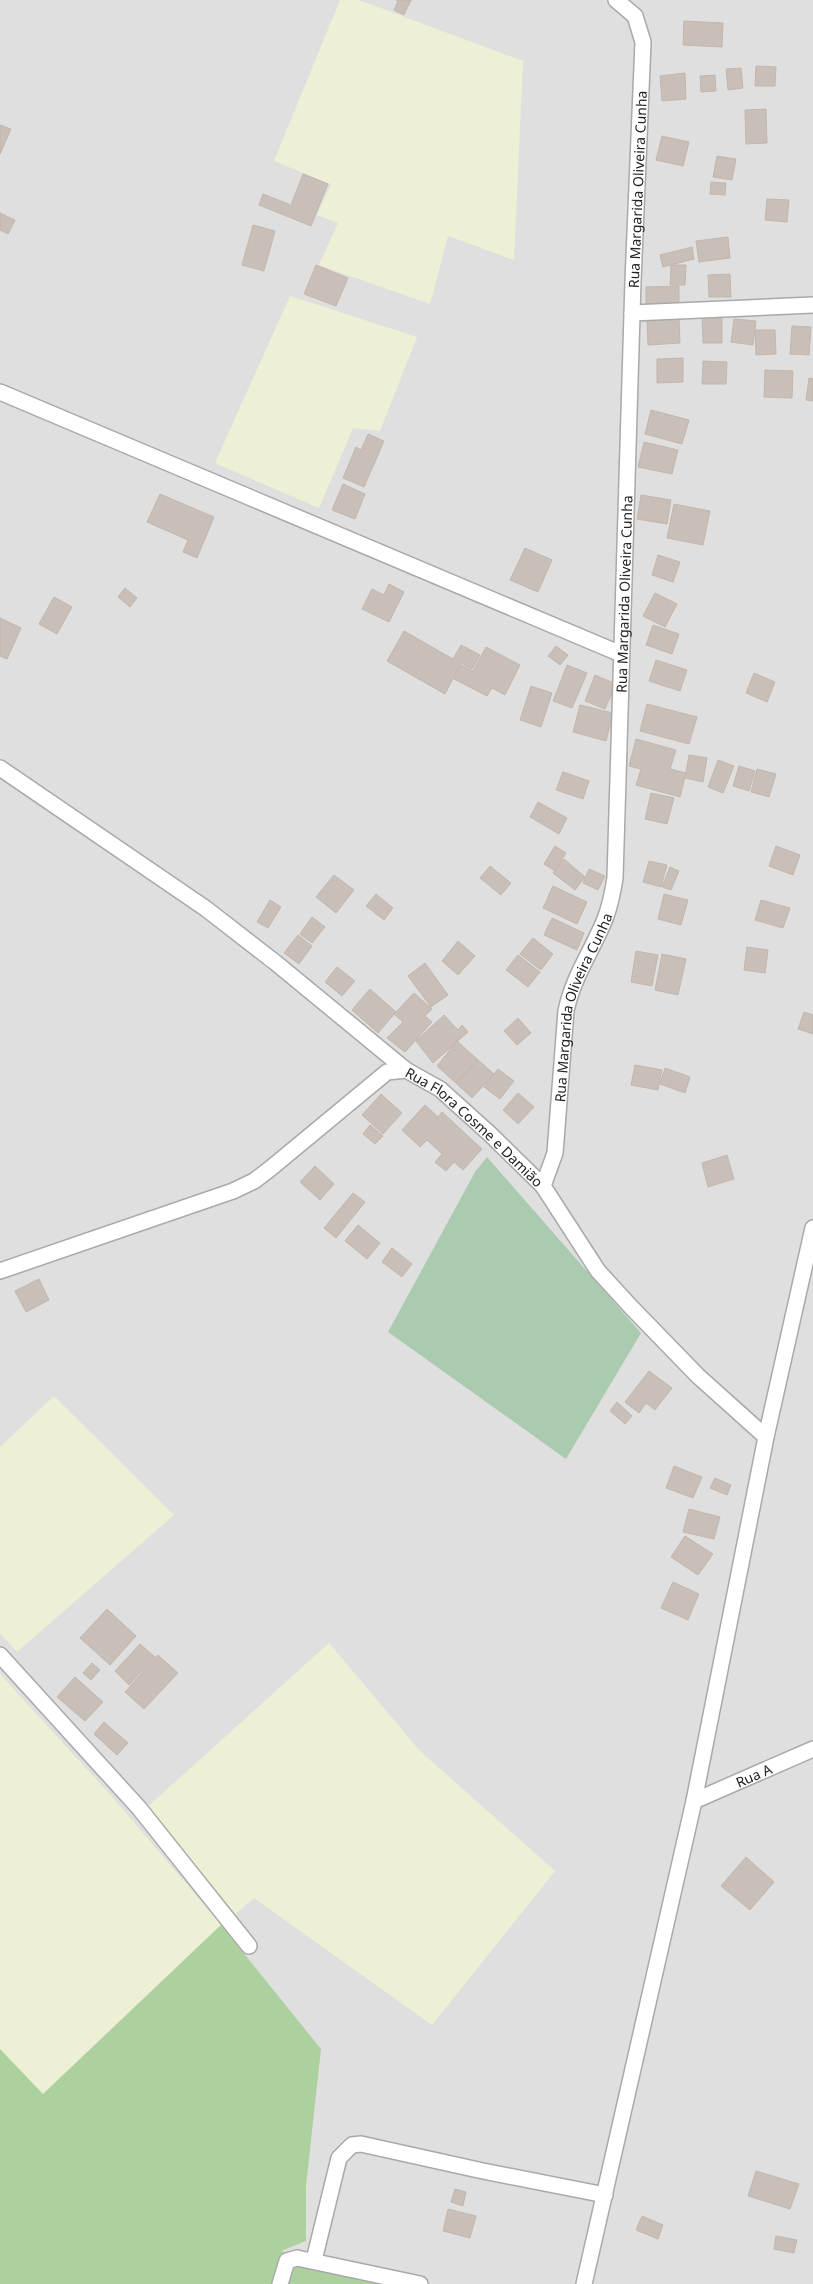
<svg xmlns="http://www.w3.org/2000/svg" width="813" height="2284" viewBox="0 0 813 2284" font-family="'Noto Sans',sans-serif">
  <style>
    .residential { fill: #e0dfdf }
    .farmland { fill: #eef0d5 }
    .forest { fill: #add19e }
    .cemetery { fill: #aacbaf }
    .building { fill: #c7bfb8; stroke: #c4b6ab }
    .lines { fill: none; stroke-linecap: round; stroke-linejoin: round }
    .street-casing { stroke: #a9a9a9; stroke-width: 18 }
    .street { stroke: #fff; stroke-width: 15 }
    .labels { text-anchor: middle; dominant-baseline: central; stroke-width: 4.5; stroke-linejoin: round; paint-order: stroke }
    .street-label { font-size: 14px; fill: #222; stroke: #fff }
  </style>
  <rect width="100%" height="100%" fill="#f2efe9"/>
  <rect class="residential" x="0" y="0" width="813" height="2284"/>
  <g class="farmland">
    <polygon points="340,0 359,0 523,61 514,260 448,236 430,304 319,265 338,223 317,215 331,184 274,161"/>
    <polygon points="290,296 417,337 380,431 353,428 319,508 215,463"/>
    <polygon points="54,1396 174,1515 17,1652 0,1633 0,1447"/>
    <polygon points="329,1643 420,1751 555,1871 432,2025 254,1898 231,1918 144,1810"/>
    <polygon points="0,1674 115,1800 221,1925 42,2095 0,2049"/>
  </g>
  <polygon class="forest" points="221,1925 321,2049 306,2186 306,2241 281,2251 385,2284 0,2284 0,2049 43,2094"/>
  <polygon class="cemetery" points="487,1157 641,1333 566,1459 388,1332 475,1172"/>
  <g class="building">
    <polygon points="396,0 411,0 404,15 394,10 398,1"/>
    <polygon points="684,21 723,23 722,47 683,45"/>
    <polygon points="756,66 776,67 775,86 755,86"/>
    <polygon points="741,68 743,88 728,90 726,69"/>
    <polygon points="685,73 686,99 662,101 660,76"/>
    <polygon points="715,75 716,91 701,92 700,76"/>
    <polygon points="766,109 767,143 746,144 745,110"/>
    <polygon points="0,125 11,129 0,154"/>
    <polygon points="662,136 689,142 683,166 656,160"/>
    <polygon points="717,156 736,159 732,180 713,177"/>
    <polygon points="303,174 328,184 311,226 259,205 263,194 291,205"/>
    <polygon points="711,182 726,183 725,195 710,194"/>
    <polygon points="767,199 789,200 787,222 765,220"/>
    <polygon points="0,213 15,220 8,234 0,230"/>
    <polygon points="253,225 275,231 264,271 242,265"/>
    <polygon points="728,237 730,258 699,262 696,241"/>
    <polygon points="692,247 694,259 663,267 660,255"/>
    <polygon points="316,265 348,278 336,306 304,294"/>
    <polygon points="671,265 686,265 685,285 670,285"/>
    <polygon points="730,274 731,297 709,297 708,275"/>
    <polygon points="679,286 679,304 646,305 646,287"/>
    <polygon points="702,317 722,317 722,343 703,343"/>
    <polygon points="679,318 680,343 648,345 647,320"/>
    <polygon points="734,319 756,321 753,345 731,342"/>
    <polygon points="792,326 811,327 809,355 790,354"/>
    <polygon points="755,330 775,330 776,354 756,355"/>
    <polygon points="683,358 683,382 657,383 657,359"/>
    <polygon points="703,361 727,362 726,384 702,384"/>
    <polygon points="765,370 793,371 792,398 764,397"/>
    <polygon points="809,378 813,379 813,401 806,400"/>
    <polygon points="651,410 689,420 682,444 645,434"/>
    <polygon points="368,434 384,441 364,487 343,478 356,447 361,450"/>
    <polygon points="644,442 678,450 672,474 638,467"/>
    <polygon points="343,484 365,494 355,519 332,510"/>
    <polygon points="160,494 214,517 197,558 183,552 188,540 147,522"/>
    <polygon points="641,495 671,500 667,524 637,519"/>
    <polygon points="674,504 710,511 703,545 667,538"/>
    <polygon points="525,548 552,560 538,592 510,580"/>
    <polygon points="658,555 680,562 673,582 652,575"/>
    <polygon points="389,584 404,592 389,622 362,609 372,589 384,595"/>
    <polygon points="125,588 137,598 130,607 118,597"/>
    <polygon points="655,593 677,604 665,627 643,616"/>
    <polygon points="54,597 72,607 57,634 39,624"/>
    <polygon points="0,618 21,628 7,659 0,656"/>
    <polygon points="653,625 679,634 672,654 646,645"/>
    <polygon points="404,631 453,659 461,645 480,655 472,669 461,663 445,694 387,661"/>
    <polygon points="556,646 568,655 560,665 548,656"/>
    <polygon points="486,647 520,665 505,695 492,688 487,696 454,679 461,665 473,671"/>
    <polygon points="656,660 687,670 680,691 649,681"/>
    <polygon points="567,665 587,673 572,708 553,701"/>
    <polygon points="754,673 775,682 767,702 746,693"/>
    <polygon points="595,675 616,684 605,709 585,701"/>
    <polygon points="531,686 552,693 541,727 520,720"/>
    <polygon points="647,704 697,717 689,744 640,731"/>
    <polygon points="580,705 613,713 606,741 573,732"/>
    <polygon points="636,739 676,750 670,769 686,773 680,797 636,785 641,769 629,766"/>
    <polygon points="689,755 707,758 703,782 685,778"/>
    <polygon points="718,760 734,766 723,793 708,787"/>
    <polygon points="739,766 755,771 749,791 733,786"/>
    <polygon points="757,769 776,774 769,797 751,792"/>
    <polygon points="563,772 589,781 583,799 556,790"/>
    <polygon points="651,793 674,798 667,824 645,819"/>
    <polygon points="538,802 567,818 559,834 530,817"/>
    <polygon points="555,846 566,853 555,871 544,864"/>
    <polygon points="776,846 800,855 793,875 769,866"/>
    <polygon points="564,859 585,877 575,890 553,873"/>
    <polygon points="649,861 667,865 661,887 643,882"/>
    <polygon points="490,866 511,883 501,895 480,878"/>
    <polygon points="670,867 679,871 671,890 662,887"/>
    <polygon points="589,869 605,876 598,890 583,883"/>
    <polygon points="334,875 354,890 336,913 316,897"/>
    <polygon points="553,886 587,902 577,924 543,908"/>
    <polygon points="376,894 393,908 384,920 366,906"/>
    <polygon points="664,894 688,900 681,925 658,919"/>
    <polygon points="270,900 281,907 268,928 257,922"/>
    <polygon points="761,900 790,908 783,928 755,920"/>
    <polygon points="312,917 325,927 312,943 300,934"/>
    <polygon points="552,918 584,933 577,950 544,935"/>
    <polygon points="298,935 312,946 299,964 284,953"/>
    <polygon points="533,938 553,954 541,970 520,954"/>
    <polygon points="458,941 475,956 458,975 442,961"/>
    <polygon points="747,947 768,950 765,973 744,970"/>
    <polygon points="636,951 658,955 652,986 631,982"/>
    <polygon points="662,954 686,959 678,995 655,990"/>
    <polygon points="518,955 540,972 528,987 506,970"/>
    <polygon points="425,963 448,995 431,1007 408,976"/>
    <polygon points="337,967 355,981 342,996 325,982"/>
    <polygon points="370,989 396,1012 378,1033 352,1010"/>
    <polygon points="414,993 432,1009 425,1016 432,1022 405,1052 387,1038 403,1022 394,1014"/>
    <polygon points="804,1012 813,1015 813,1034 798,1029"/>
    <polygon points="444,1015 458,1030 462,1025 468,1032 433,1063 416,1041"/>
    <polygon points="518,1018 531,1033 517,1045 504,1031"/>
    <polygon points="457,1041 478,1060 456,1083 437,1066"/>
    <polygon points="478,1060 494,1074 472,1098 456,1083"/>
    <polygon points="635,1065 662,1070 658,1090 631,1085"/>
    <polygon points="665,1068 690,1077 685,1093 660,1084"/>
    <polygon points="498,1069 514,1081 500,1099 484,1087"/>
    <polygon points="518,1093 534,1107 518,1124 503,1110"/>
    <polygon points="381,1094 402,1113 383,1134 362,1115"/>
    <polygon points="425,1105 438,1117 442,1112 482,1149 463,1170 454,1162 446,1171 435,1162 442,1154 427,1140 420,1147 402,1130"/>
    <polygon points="370,1125 383,1136 375,1144 363,1134"/>
    <polygon points="727,1155 734,1179 708,1187 702,1163"/>
    <polygon points="315,1166 334,1184 320,1200 300,1182"/>
    <polygon points="353,1193 365,1202 336,1238 324,1228"/>
    <polygon points="358,1225 380,1243 367,1259 345,1241"/>
    <polygon points="392,1248 412,1264 402,1277 382,1262"/>
    <polygon points="39,1279 49,1300 26,1312 15,1291"/>
    <polygon points="649,1371 672,1388 655,1410 646,1403 639,1413 625,1402"/>
    <polygon points="617,1402 632,1416 625,1424 610,1411"/>
    <polygon points="674,1466 702,1477 693,1498 666,1488"/>
    <polygon points="715,1478 731,1485 727,1495 710,1488"/>
    <polygon points="689,1509 720,1517 714,1539 683,1532"/>
    <polygon points="685,1536 713,1554 698,1575 671,1557"/>
    <polygon points="673,1582 699,1594 688,1620 661,1608"/>
    <polygon points="107,1609 136,1636 110,1665 80,1638"/>
    <polygon points="140,1644 155,1657 129,1685 115,1671"/>
    <polygon points="158,1655 178,1673 144,1709 125,1692"/>
    <polygon points="92,1663 100,1670 91,1680 83,1673"/>
    <polygon points="75,1677 103,1702 85,1721 57,1697"/>
    <polygon points="104,1722 128,1743 117,1755 94,1734"/>
    <polygon points="746,1857 774,1882 750,1910 721,1886"/>
    <polygon points="756,2171 799,2184 790,2209 748,2196"/>
    <polygon points="455,2189 466,2192 463,2206 451,2202"/>
    <polygon points="448,2209 476,2216 470,2238 443,2231"/>
    <polygon points="642,2216 663,2225 658,2239 636,2230"/>
    <polygon points="776,2236 797,2240 794,2253 774,2249"/>
  </g>
  <g class="lines">
    <defs>
      <g id="street">
        <polyline points="632,313 813,305"/>
        <polyline points="0,392 621,654"/>
        <polyline points="0,768 205,908 276,963 406,1070"/>
        <path id="s1" d="M543,1186L555,1153L566,1011C573,977 592,951 605,919C610,906 613,891 615,878L633,281L643,42L635,16L616,0"/>
        <path id="s2" d="M0,1271L233,1191L254,1181L271,1168L387,1072L406,1070L440,1089L491,1135L543,1186L598,1271L631,1307L698,1376L766,1437"/>
        <polyline points="0,1655 139,1808 249,1946"/>
        <path id="s3" d="M694,1801L813,1749"/>
        <polyline points="314,2260 339,2158 352,2145 361,2144 483,2171 605,2195"/>
        <polyline points="280,2284 287,2261 297,2258 420,2284"/>
        <polyline points="584,2284 694,1801 766,1437 813,1228"/>
      </g>
    </defs>
    <use href="#street" class="street-casing"/>
    <use href="#street" class="street"/>
  </g>
  <g class="labels">
    <g class="street-label">
      <text stroke="none"><textPath href="#s1" startOffset="1009">Rua Margarida Oliveira Cunha</textPath></text>
      <text stroke="none"><textPath href="#s1" startOffset="604">Rua Margarida Oliveira Cunha</textPath></text>
      <text stroke="none"><textPath href="#s1" startOffset="185">Rua Margarida Oliveira Cunha</textPath></text>
      <text stroke="none"><textPath href="#s2" startOffset="550">Rua Flora Cosme e Damião</textPath></text>
      <text stroke="none"><textPath href="#s3" startOffset="65">Rua A</textPath></text>
    </g>
  </g>
</svg>
